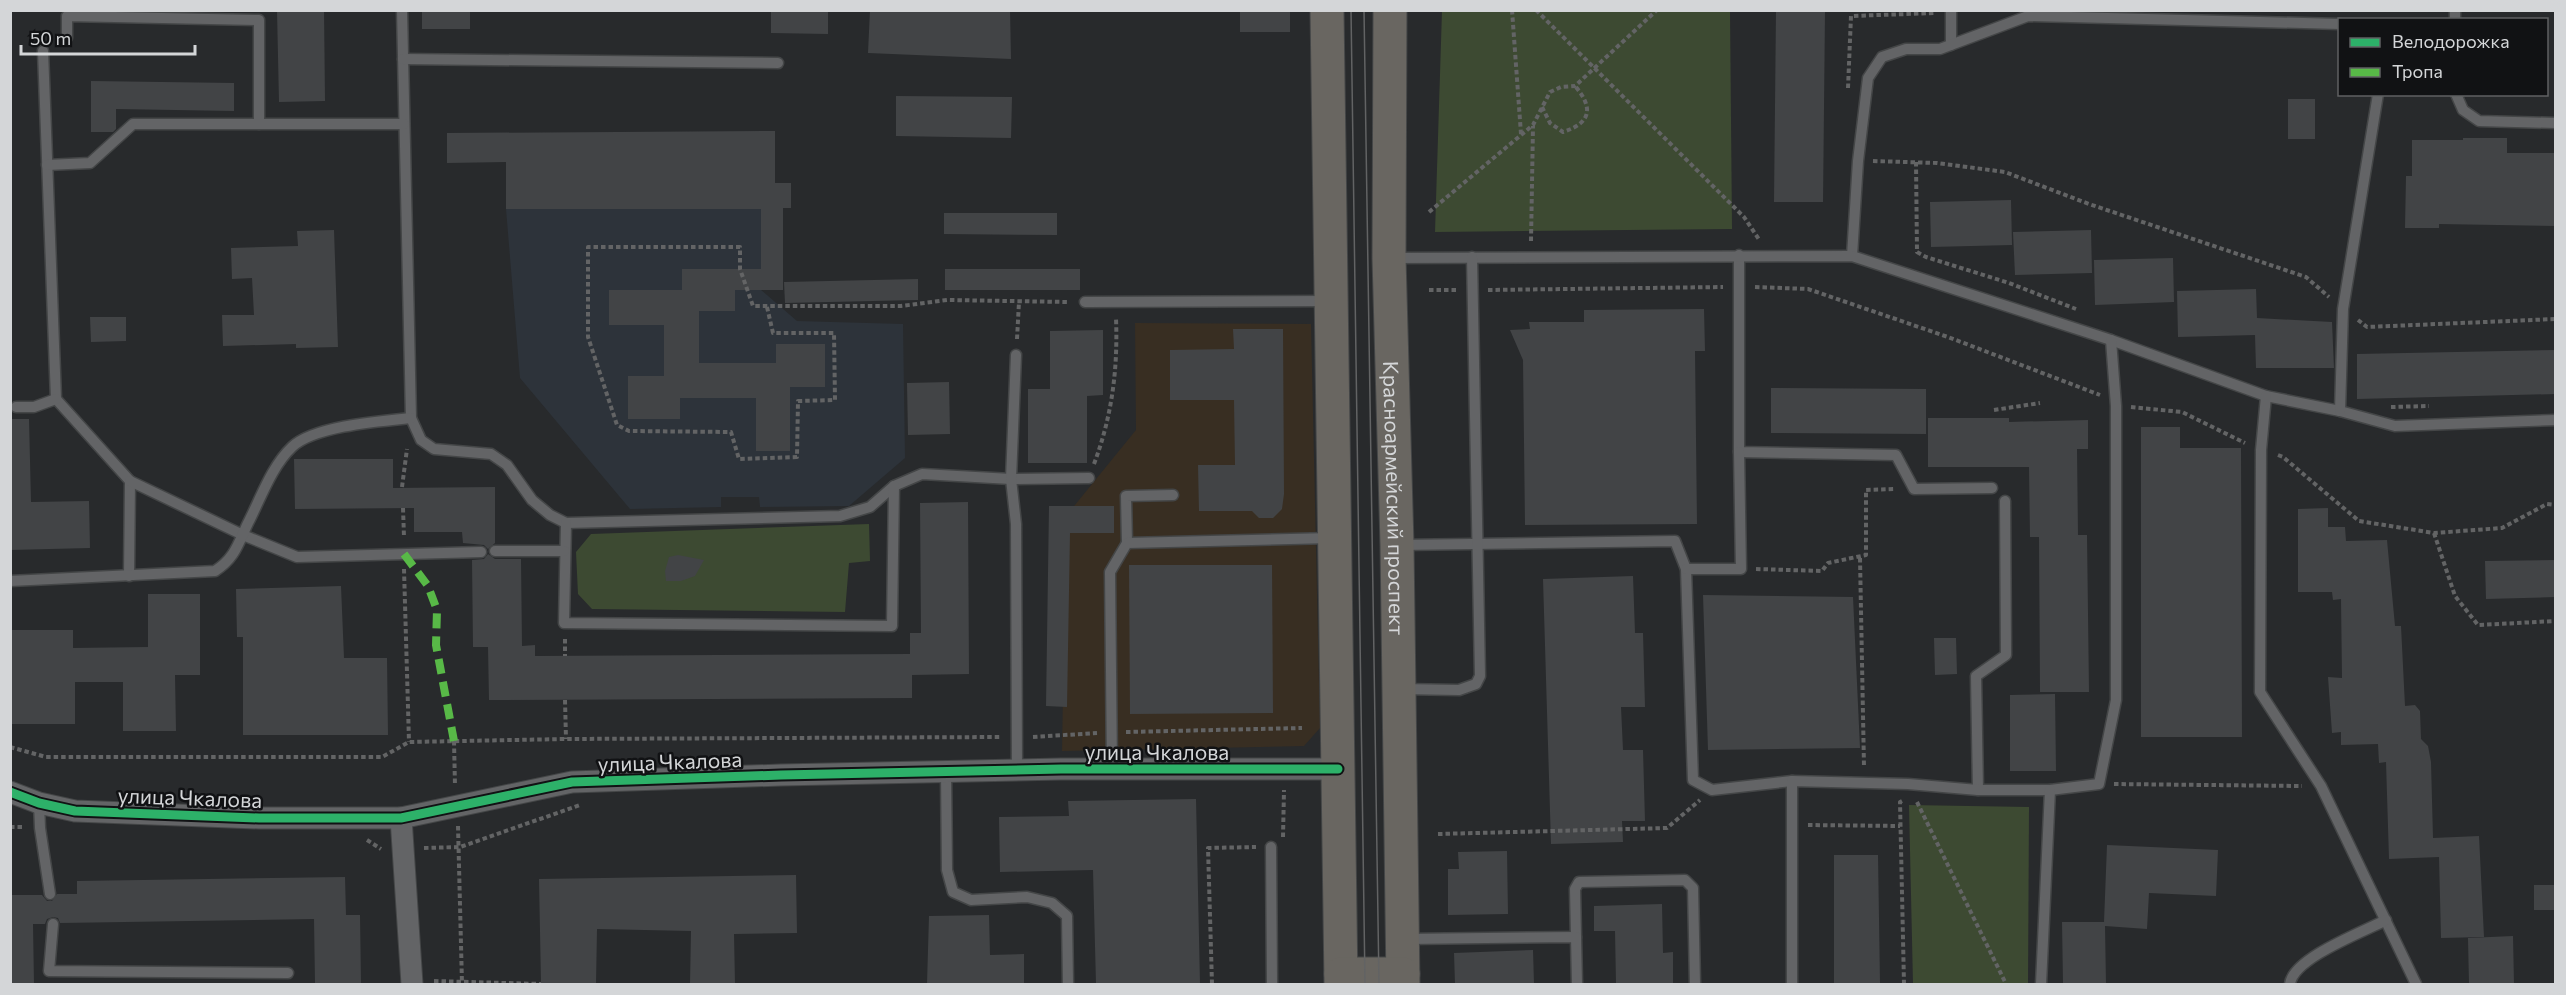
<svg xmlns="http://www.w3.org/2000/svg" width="2566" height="995" viewBox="0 0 2566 995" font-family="Commissioner,sans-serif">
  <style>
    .commercial { fill: #382e22 }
    .built { fill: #2d333a }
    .green { fill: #3d4a32 }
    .building { fill: #424446 }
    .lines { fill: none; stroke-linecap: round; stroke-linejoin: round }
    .lane-casing { stroke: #444647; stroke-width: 13 }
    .street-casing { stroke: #444647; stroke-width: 23 }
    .primary-casing { stroke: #444647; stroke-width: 35 }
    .path { stroke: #636465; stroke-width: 4; stroke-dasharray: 4.5 3; stroke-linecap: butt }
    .lane { stroke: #636466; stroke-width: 10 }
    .street { stroke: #636466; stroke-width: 21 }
    .primary { stroke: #696661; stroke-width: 33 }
    .tram { stroke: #626364; stroke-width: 1.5 }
    .quiet { stroke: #58b947; stroke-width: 8; stroke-dasharray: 15 8; stroke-linecap: butt }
    .cycleway-casing { stroke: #111214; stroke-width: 13 }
    .cycleway { stroke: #2db169; stroke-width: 9 }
    .labels { text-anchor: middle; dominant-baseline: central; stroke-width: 5; stroke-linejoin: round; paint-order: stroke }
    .street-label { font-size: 21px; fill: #d4d6d8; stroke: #111214 }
  </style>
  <rect width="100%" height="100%" fill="#282a2c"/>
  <polygon class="commercial" points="1135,323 1311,324 1320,728 1304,746 1062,751 1066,516 1136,430"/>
  <polygon class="built" points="506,209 761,209 761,290 797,321 903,324 905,458 849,506 760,507 759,497 721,497 721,507 630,509 520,378"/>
  <g class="green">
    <polygon points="1442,11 1730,11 1732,229 1435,232"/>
    <polygon points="869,524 870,561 849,563 845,612 592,609 578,594 576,552 591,534"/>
    <polygon points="1909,805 2029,807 2028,984 1913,984"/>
  </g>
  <g class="building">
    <polygon points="277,10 324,10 325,101 279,102"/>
    <rect x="422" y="10" width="48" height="19"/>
    <polygon points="771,10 828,10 828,34 771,33"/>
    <polygon points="870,10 1010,10 1011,59 868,53"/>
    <rect x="1240" y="10" width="50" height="22"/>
    <polygon points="1776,10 1825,10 1823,202 1774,202"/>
    <polygon points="91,81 234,83 234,111 116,109 116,129 113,132 91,132"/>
    <polygon points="896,96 1012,97 1011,138 896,136"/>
    <rect x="2288" y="99" width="27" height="40"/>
    <polygon points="775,131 775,183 791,183 791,208 783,208 783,290 735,290 735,311 699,311 699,363 776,363 776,344 825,344 825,387 790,387 790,451 756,451 756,398 680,398 680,419 628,419 628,376 664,376 664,325 609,325 609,290 682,290 682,269 761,269 761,209 506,209 506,162 447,163 447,133"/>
    <polygon points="2463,138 2507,138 2507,153 2556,153 2556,226 2439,224 2439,228 2405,228 2406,176 2412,176 2412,140 2463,140"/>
    <polygon points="2011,200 2012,245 1931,247 1930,202"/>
    <polygon points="944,213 1057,213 1057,235 944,234"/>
    <polygon points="334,230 338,347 296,348 296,344 223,346 222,315 254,315 252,278 232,279 231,248 298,246 297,231"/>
    <polygon points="2091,230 2092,273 2015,275 2013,232"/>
    <polygon points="2173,258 2174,302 2095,305 2094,260"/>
    <rect x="945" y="269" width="135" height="21"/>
    <polygon points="918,279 918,300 785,303 784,282"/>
    <polygon points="2256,289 2257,318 2332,322 2334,368 2256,368 2255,335 2178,337 2177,291"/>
    <polygon points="1704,309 1705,351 1695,351 1697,524 1525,525 1523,360 1510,330 1530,329 1529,322 1584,322 1584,310"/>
    <polygon points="90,317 126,317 126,341 91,342"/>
    <polygon points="1233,329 1283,329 1284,494 1282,509 1273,518 1259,518 1252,511 1199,511 1198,465 1235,465 1234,400 1170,400 1170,350 1234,349"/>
    <polygon points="1103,330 1103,395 1087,396 1087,463 1028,463 1028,389 1050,389 1050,331"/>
    <polygon points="2556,350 2556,394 2357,399 2357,354"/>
    <polygon points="949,382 950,434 908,435 907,383"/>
    <polygon points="1771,388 1926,389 1926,434 1771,433"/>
    <polygon points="1928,418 2009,418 2009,422 2088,420 2088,449 2077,449 2078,535 2087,535 2089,692 2040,692 2039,537 2030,537 2029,467 1928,467"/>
    <polygon points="10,419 29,419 31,502 89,501 90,548 10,550"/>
    <polygon points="2141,427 2180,427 2180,448 2241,448 2242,737 2141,737"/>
    <polygon points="294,459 393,459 393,488 495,487 495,543 488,549 484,545 463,543 462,532 414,532 414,508 295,509"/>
    <polygon points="968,502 969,674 912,675 912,698 489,700 488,647 473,647 472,560 484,559 488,554 495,559 521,559 522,646 535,645 535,656 910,654 910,633 921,633 920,503"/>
    <polygon points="1049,506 1114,506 1114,533 1070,533 1067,707 1046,706"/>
    <polygon points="2328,508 2328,527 2345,527 2346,541 2387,540 2395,626 2401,626 2405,706 2415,705 2420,711 2421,739 2428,746 2431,762 2433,838 2479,836 2484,937 2441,938 2439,857 2389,859 2386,762 2379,763 2378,744 2341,745 2341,732 2332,733 2328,677 2342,678 2341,599 2333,600 2332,592 2298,592 2298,509"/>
    <polygon points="678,555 704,560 695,576 681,581 666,581 665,571 669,557"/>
    <polygon points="2556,560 2556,597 2486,599 2485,561"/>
    <polygon points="1129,565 1272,565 1273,713 1130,714"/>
    <polygon points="1633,576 1635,633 1643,633 1645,707 1621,707 1623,750 1643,750 1645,821 1622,821 1623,842 1551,844 1543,579"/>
    <polygon points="341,586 344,658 387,658 388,735 243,735 243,637 237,637 236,589"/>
    <polygon points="148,594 200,594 200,675 175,675 176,731 123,731 123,682 75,682 75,724 10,724 10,630 73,630 73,648 148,647"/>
    <polygon points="1703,595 1853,597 1860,748 1708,750"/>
    <polygon points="1934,638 1956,638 1957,674 1935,675"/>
    <polygon points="2055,694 2056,771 2010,771 2010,695"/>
    <polygon points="1196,799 1200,984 1096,984 1093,870 1000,872 999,817 1069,816 1068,801"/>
    <polygon points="2107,845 2218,850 2216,896 2149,893 2147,929 2105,926 2106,984 2063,984 2062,922 2104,922"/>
    <polygon points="1507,851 1508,914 1448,915 1448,869 1459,869 1458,852"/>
    <polygon points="1834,855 1878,855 1880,984 1834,984"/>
    <polygon points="796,875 797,933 734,934 735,984 690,984 691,931 597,929 596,984 541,984 539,879"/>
    <polygon points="345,877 346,915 360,915 361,984 315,984 314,919 60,923 58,918 53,917 47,919 45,924 33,924 34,984 10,984 10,895 42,895 47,901 52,901 57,894 77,894 77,881"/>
    <rect x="2534" y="885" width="22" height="25"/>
    <polygon points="1662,904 1663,953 1673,952 1673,984 1616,984 1615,931 1594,931 1594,906"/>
    <polygon points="989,915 990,955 1024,954 1024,984 927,984 929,916"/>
    <polygon points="2513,936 2514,984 2469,984 2468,938"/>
    <polygon points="1533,950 1534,984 1455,984 1454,953"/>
  </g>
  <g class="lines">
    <defs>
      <g id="lane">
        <polyline points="402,10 411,418 421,440 434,449 491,454 507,465 532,500 550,515 566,523 840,516 870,507 894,486 922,474 1011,479 1089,478"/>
        <polyline points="2455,20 2455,10"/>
        <polyline points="67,38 67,16 259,20 259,124"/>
        <polyline points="1951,45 1951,10"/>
        <polyline points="43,51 56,399 130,481 129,576"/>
        <polyline points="403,59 778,63"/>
        <polyline points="2456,94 2463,110 2479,121 2556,123"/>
        <polyline points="47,165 90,163 133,124 404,124"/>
        <polyline points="1739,255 1739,452 1896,455 1914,489 1992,488"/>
        <polyline points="1852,256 1858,161 1868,78 1882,57 1906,49 1940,49 2028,16 2340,24"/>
        <polyline points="1392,258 1852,256 2111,340 2266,396 2340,411 2395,426 2556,420"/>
        <polyline points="1085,302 1327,301"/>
        <polyline points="1016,355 1011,479 1016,524 1017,770"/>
        <polyline points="2266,396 2261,450 2260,692 2321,786 2416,984"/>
        <polyline points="16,407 34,407 56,399"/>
        <polyline points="2340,411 2343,309 2378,94"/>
        <polyline points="130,481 243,535 297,557 481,552"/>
        <polyline points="566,523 564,623 892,626 894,486"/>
        <polyline points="1127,543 1126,496 1173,495"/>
        <polyline points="1399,545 1675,541 1686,569 1693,780 1712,790 1792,781"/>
        <polyline points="495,551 564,551"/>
        <polyline points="1686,569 1741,569 1739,452"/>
        <path d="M10,581L215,571C235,558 238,544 248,523C261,498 271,467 292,447C314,426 381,421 411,418"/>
        <polyline points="1401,689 1459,690 1476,684 1480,676 1472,257"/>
        <polyline points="1112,769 1110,572 1127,543 1331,538"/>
        <polyline points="946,772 947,870 953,892 971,900 1027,897 1052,903 1067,916 1068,984"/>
        <polyline points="1978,790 1976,676 2006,655 2005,501"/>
        <polyline points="39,803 40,828 50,894"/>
        <polyline points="1271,847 1272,984"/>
        <polyline points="53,924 49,971 288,973"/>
        <polyline points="1576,937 1575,889 1579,882 1685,880 1693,888 1695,984"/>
        <polyline points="1406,939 1576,937 1577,984"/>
        <polyline points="1792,984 1792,781 1908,784 1978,790 2050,790 2099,784 2116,700 2116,406 2111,340"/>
        <polyline points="2041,984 2050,790"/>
        <path d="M2290,984C2293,958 2363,932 2386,920"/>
      </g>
      <g id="street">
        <polyline points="10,792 39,803 75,811 259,818 401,818 572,782 781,775 1061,769 1338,769"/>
        <polyline points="401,818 412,984"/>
      </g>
      <g id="primary">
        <polyline points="1327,10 1341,984"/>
        <path id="s1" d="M1390,10L1389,258L1397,545L1403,984"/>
        <polyline points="1341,974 1403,974"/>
      </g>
    </defs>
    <use href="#lane" class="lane-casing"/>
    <use href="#street" class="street-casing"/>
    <use href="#primary" class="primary-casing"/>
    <g class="path">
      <polyline points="1512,10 1521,134"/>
      <polyline points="1536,10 1744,217 1760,241"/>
      <polyline points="1848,88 1851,16 1935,13"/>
      <path d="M1542,107L1550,123L1563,132C1591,123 1594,108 1575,86"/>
      <polyline points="1873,161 1937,163 2005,172 2089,204 2306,277 2329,297"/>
      <polyline points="1916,162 1917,252 1926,257 2009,283 2076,309"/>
      <polyline points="1429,212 1533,125 1550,92 1561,87 1575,86 1657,10"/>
      <polyline points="1531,241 1533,126"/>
      <polyline points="1755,287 1808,289 1948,337 2100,395"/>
      <polyline points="1429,290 1456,290"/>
      <polyline points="1488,290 1723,287"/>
      <polyline points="767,307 773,333 834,333 835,400 798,401 797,457 739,459 731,432 629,431 617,425 588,337 588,247 740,247 740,269 753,306 901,306 947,300 1069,302"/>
      <polyline points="2358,320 2367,327 2556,319"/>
      <polyline points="1017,339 1019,302"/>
      <polyline points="2131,407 2182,412 2245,443"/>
      <polyline points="2391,407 2429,406"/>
      <polyline points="1994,410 2040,403"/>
      <polyline points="2278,455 2283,457 2359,521 2434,533 2502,528 2547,504 2556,505"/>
      <path d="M1094,464C1112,416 1118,369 1116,318"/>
      <polyline points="402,487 407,449"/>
      <polyline points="403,508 404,537"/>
      <polyline points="2434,533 2455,596 2478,625 2556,621"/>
      <polyline points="1860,558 1864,767"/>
      <polyline points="404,569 409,742"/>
      <polyline points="1756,569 1822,571 1828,563 1866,555 1866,490 1895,489"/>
      <polyline points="565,639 565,656"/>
      <polyline points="565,700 566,739"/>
      <polyline points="1126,732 1302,728"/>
      <polyline points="1033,737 1097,733"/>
      <polyline points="454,741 455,786"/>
      <polyline points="10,747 46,757 382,757 409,742 566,739 1001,737"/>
      <polyline points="2114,784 2302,786"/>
      <polyline points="1902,801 1900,802 1904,984"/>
      <polyline points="1917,802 2006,984"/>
      <polyline points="1808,825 1900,826"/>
      <polyline points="458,826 462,984"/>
      <polyline points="10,827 25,827"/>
      <polyline points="1438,834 1667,828 1700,800"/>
      <polyline points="1283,837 1284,790"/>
      <polyline points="367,840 381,849"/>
      <polyline points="424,848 460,847 580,805"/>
      <polyline points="434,981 541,984"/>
      <polyline points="1212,984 1208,848 1256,847"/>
    </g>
    <use href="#lane" class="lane"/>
    <use href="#street" class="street"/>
    <use href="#primary" class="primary"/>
    <g class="tram">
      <polyline points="1351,10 1365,984"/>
      <polyline points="1364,10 1379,984"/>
    </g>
    <polyline class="quiet" points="404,554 428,586 437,610 436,645 454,741"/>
    <defs>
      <polyline id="cycleway" points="10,792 39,803 75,811 259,818 401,818 572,782 781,775 1061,769 1338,769"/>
    </defs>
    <use href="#cycleway" class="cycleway-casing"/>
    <use href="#cycleway" class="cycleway"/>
  </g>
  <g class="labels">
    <g class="street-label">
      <text stroke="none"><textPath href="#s1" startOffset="488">Красноармейский проспект</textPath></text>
      <text x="1157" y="751">улица Чкалова</text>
      <text transform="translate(670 761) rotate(-2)">улица Чкалова</text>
      <text transform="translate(190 797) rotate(2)">улица Чкалова</text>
    </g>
  </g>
  <rect width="2566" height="995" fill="none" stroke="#d4d6d8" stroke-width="24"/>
  <rect x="2338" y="18" width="210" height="78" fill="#111214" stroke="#5f6062" stroke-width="1.5"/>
  <rect x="2350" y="38" width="30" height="9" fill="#2db169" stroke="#5f6062" stroke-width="1.5"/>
  <text x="2392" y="48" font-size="18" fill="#d4d6d8">Велодорожка</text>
  <rect x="2350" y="68" width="30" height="9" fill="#58b947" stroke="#5f6062" stroke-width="1.5"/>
  <text x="2392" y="78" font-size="18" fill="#d4d6d8">Тропа</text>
  <path d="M21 45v9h174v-9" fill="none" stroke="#d4d6d8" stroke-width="3"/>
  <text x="30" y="45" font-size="18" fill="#d4d6d8" stroke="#111214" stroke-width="4.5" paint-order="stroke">50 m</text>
</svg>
